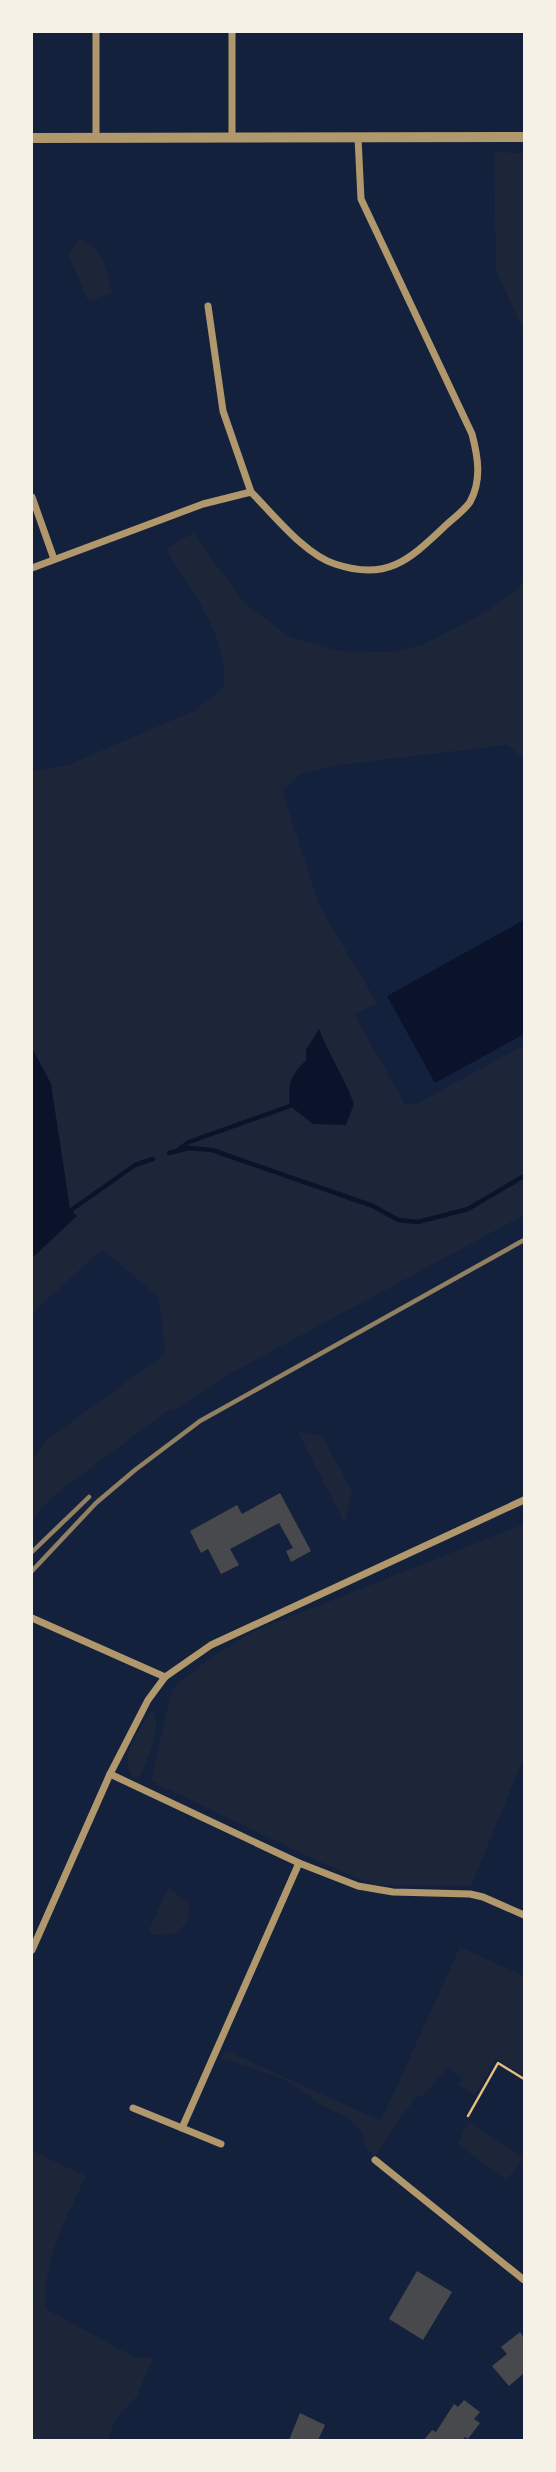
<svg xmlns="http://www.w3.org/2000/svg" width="556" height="2472" viewBox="0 0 556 2472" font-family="'Noto Sans',sans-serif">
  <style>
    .green { fill: #1d2539 }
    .water { fill: #0b132b }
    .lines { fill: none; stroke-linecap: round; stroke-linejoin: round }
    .stream { stroke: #0b132b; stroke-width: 4.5 }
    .building { fill: #48494c }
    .path { stroke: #e5c07b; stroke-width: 2.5 }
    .minor { stroke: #b1986c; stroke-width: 7 }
    .tertiary { stroke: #b1986c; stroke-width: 10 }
    .rail { stroke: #918062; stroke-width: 4.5 }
  </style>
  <rect width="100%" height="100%" fill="#14213d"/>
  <g class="green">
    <polygon points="494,152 524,153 524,332 496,270"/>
    <path d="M80,239C104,246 106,271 112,293L88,301L68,254Z"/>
    <path d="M193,533L245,604L290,637L337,651L392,652L422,645L486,612L516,590L524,579V759L507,745L339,765L300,774L282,791L320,907L377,1003L354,1014L405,1104H416L524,1045V1215L226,1376L172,1412L171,1408L52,1497L32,1520V1460L45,1441L165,1354L159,1298L103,1249L32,1313V1258L76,1216L70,1210L51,1084L32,1048V771L68,765L194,711L224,687C229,638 191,590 166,549Z"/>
    <polygon points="298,1432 322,1436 352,1491 345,1524"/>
    <polygon points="524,1524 524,1757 471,1886 374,1885 313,1859 151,1781 172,1689 210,1658 252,1632"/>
    <path d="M152,1710C164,1728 147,1759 140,1777L133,1778C118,1755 140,1730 152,1710Z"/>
    <path d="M168,1888L189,1903C189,1908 189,1915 187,1920C179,1936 162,1939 148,1932Z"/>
    <polygon points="460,1947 524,1976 524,2076 496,2059 475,2095 458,2085 462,2078 447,2068 422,2098 417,2095 375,2156 366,2148 361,2130 346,2116 322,2106 296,2086 276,2076 222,2059 225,2050 381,2121"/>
    <polygon points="469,2122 523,2157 507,2180 457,2144"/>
    <path d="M32,2151L86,2176C66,2218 42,2261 46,2309L134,2357L153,2358L137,2396L117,2417L107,2440H32Z"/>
  </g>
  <g class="water">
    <polygon points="524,920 524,1034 435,1083 387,996"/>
    <path d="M319,1029C329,1055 345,1078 354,1104L346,1125L313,1124L290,1106C288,1083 290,1076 306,1060V1050Z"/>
    <polygon points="32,1048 51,1084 70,1209 77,1216 32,1258"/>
  </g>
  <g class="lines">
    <g class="stream">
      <polyline points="179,1149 189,1142 290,1106"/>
      <polyline points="169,1153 189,1148 212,1150 373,1206 398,1220 418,1222 468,1209 524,1176"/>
      <polyline points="67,1213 135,1165 153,1159"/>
    </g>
  </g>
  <g class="building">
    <polygon points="280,1493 311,1551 291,1562 286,1551 293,1548 279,1523 230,1549 239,1565 221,1574 208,1549 201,1553 190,1531 237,1505 242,1514"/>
    <polygon points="417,2271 452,2292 423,2340 389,2319"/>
    <polygon points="520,2332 524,2338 524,2373 509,2386 492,2366 507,2354 501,2347"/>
    <polygon points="464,2400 480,2412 474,2419 480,2423 468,2439 465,2437 462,2440 424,2440 432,2430 436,2432 454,2404 458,2407"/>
    <polygon points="300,2413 325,2425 318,2440 289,2440"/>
  </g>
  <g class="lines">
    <polyline class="path" points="468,2116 498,2063 524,2079"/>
    <g class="minor">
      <polyline points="232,32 232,138"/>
      <polyline points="96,138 96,32"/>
      <polyline points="208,306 223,411 251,492"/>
      <polyline points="32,497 54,559"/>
      <path d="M32,568L203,504L251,492C273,514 305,555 335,564C386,581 408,561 443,528C451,520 464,511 470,502C482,480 478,457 472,434L361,199L358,138"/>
      <polyline points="32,1618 165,1677"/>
      <polyline points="110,1774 299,1863 358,1886 393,1892 470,1894 483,1897 524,1915"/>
      <polyline points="32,1950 110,1774 148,1700 165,1677 211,1645 524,1500"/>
      <polyline points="133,2108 221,2144"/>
      <polyline points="182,2128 299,1863"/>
      <polyline points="375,2160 524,2280"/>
    </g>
    <polyline class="tertiary" points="32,138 524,137"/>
    <g class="rail">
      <polyline points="32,1552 89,1497"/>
      <polyline points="32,1571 96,1503 135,1470 200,1421 524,1240"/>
    </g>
  </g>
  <rect width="556" height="2472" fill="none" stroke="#f6f1e7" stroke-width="66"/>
</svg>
